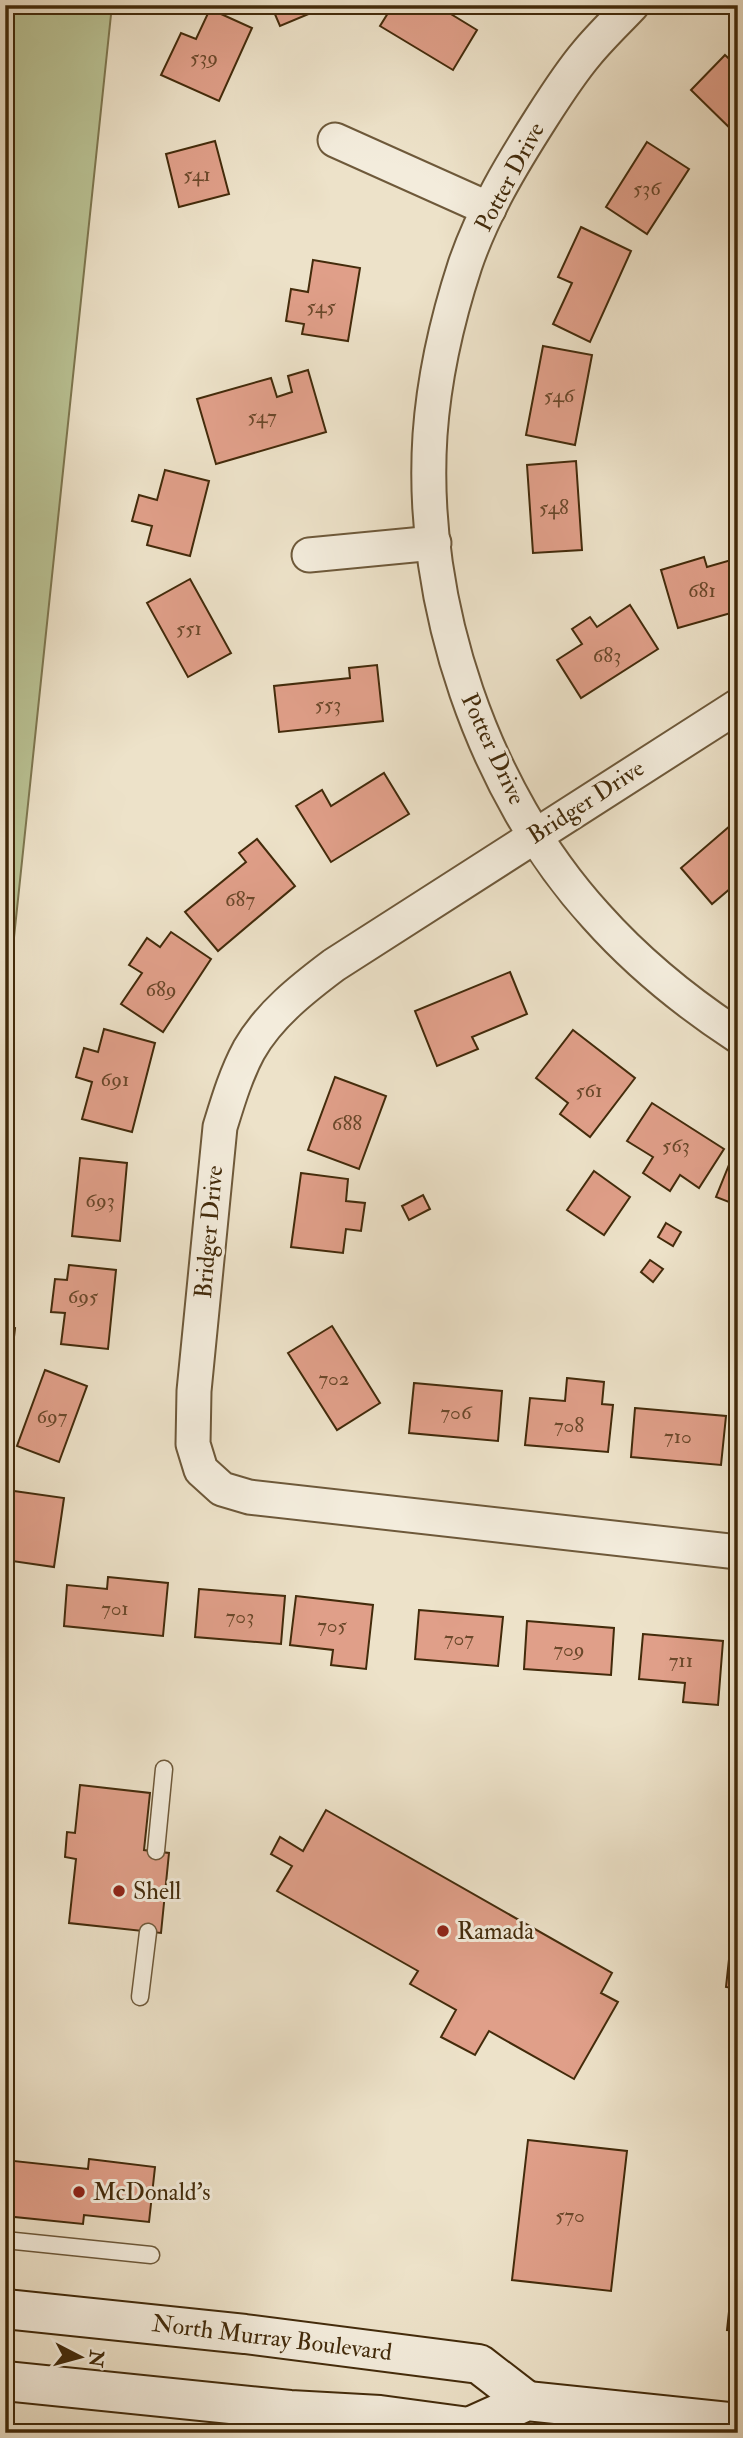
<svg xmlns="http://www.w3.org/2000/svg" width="743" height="2438" viewBox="0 0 743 2438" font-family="'IM FELL Double Pica',serif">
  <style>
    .green { fill: #bac395; stroke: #7e7750; stroke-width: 2 }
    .building { fill: #e09f89; stroke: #432b0b; stroke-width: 2 }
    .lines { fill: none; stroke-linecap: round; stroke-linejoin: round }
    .service-casing { stroke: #6e593a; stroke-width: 19 }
    .minor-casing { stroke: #6e593a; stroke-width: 37 }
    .secondary-casing { stroke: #432b0b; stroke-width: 42 }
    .service { stroke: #f3ecdc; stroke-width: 16 }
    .minor { stroke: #f3ecdc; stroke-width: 33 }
    .secondary { stroke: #f3ecdc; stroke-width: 38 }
    .poi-dot { fill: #8f2418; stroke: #f3ecdc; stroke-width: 2.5 }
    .labels { text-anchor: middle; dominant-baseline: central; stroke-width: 6; stroke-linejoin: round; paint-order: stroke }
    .number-label { font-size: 21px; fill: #6a482a }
    .street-label { font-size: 24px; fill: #432b0b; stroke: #f3ecdc }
    .poi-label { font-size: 24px; fill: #432b0b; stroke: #f3ecdc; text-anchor: start }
  </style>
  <rect width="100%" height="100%" fill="#ede2c9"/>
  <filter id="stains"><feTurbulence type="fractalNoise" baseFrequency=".00286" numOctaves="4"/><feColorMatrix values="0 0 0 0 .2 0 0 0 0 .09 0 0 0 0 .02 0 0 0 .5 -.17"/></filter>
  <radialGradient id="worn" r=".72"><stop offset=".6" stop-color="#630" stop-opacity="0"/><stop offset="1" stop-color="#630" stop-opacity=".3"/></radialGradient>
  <polygon class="green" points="5,5 112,5 5,1023"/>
  <g class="building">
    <polygon points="271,5 330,5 280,26"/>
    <polygon points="393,5 436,5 477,30 453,70 380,26"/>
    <polygon points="210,9 252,28 219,101 161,75 181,33 196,39"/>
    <polygon points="725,55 738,67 738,136 691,90"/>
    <polygon points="215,141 229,194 179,207 166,154"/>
    <polygon points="647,142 689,169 647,234 606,207"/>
    <polygon points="581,227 631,251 590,342 553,324 572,283 558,277"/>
    <polygon points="313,260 360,268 348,341 302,334 304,324 286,321 291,289 308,292"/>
    <polygon points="543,346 592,355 575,445 526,435"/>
    <polygon points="308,370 326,432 216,464 197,399 271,378 277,397 292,392 288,376"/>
    <polygon points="576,461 582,550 533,553 527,465"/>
    <polygon points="165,470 209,481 190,556 147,545 152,526 132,521 139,495 157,500"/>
    <polygon points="704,557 707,567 738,558 738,611 678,628 661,570"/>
    <polygon points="190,579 231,653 188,677 147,603"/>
    <polygon points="630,605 658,649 581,698 557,660 582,644 572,629 590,617 597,627"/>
    <polygon points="377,665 383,721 279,732 274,686 350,678 349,668"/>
    <polygon points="384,773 409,814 331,862 296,806 322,790 331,806"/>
    <polygon points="738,819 738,882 712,904 681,868"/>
    <polygon points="257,839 295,886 218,951 185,912 246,862 239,853"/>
    <polygon points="171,932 211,959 163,1032 121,1004 142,973 129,965 147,938 160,947"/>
    <polygon points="510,972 527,1014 472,1037 478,1049 437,1066 415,1011"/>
    <polygon points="104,1029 155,1043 132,1132 82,1119 92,1082 76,1077 84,1048 98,1052"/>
    <polygon points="573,1030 635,1078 590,1137 560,1114 568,1103 536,1078"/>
    <polygon points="335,1077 386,1096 359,1169 308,1150"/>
    <polygon points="652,1103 724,1149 699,1188 680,1175 670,1191 643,1173 653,1157 627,1141"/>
    <polygon points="735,1150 738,1151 738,1223 731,1220 737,1205 716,1197"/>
    <polygon points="80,1158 127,1163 120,1241 72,1236"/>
    <polygon points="594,1171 630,1197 604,1235 567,1210"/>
    <polygon points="301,1173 348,1179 346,1201 365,1203 361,1231 346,1229 343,1253 291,1247"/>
    <polygon points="423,1195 430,1209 409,1220 402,1206"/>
    <polygon points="666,1223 681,1232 673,1246 658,1237"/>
    <polygon points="650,1260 663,1269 653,1282 641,1272"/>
    <polygon points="69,1265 116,1270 108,1349 61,1344 65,1313 51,1312 55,1279 67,1280"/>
    <polygon points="5,1326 15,1328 13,1346 5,1345"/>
    <polygon points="332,1326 380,1403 337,1430 288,1353"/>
    <polygon points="45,1370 87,1386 59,1462 17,1446"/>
    <polygon points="567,1378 604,1382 602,1404 613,1405 608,1452 525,1445 530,1398 565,1401"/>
    <polygon points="414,1383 502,1391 498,1441 409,1433"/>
    <polygon points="635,1408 726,1416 721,1465 631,1457"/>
    <polygon points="14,1491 64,1498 54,1567 5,1560"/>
    <polygon points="108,1577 168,1583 163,1636 64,1626 67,1585 107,1589"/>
    <polygon points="199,1589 285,1596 281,1644 195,1637"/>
    <polygon points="296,1596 373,1605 366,1669 331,1665 333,1650 290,1645"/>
    <polygon points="419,1610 503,1617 498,1666 415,1659"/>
    <polygon points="527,1621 614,1628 611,1675 524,1669"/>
    <polygon points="643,1634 723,1641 718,1705 683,1702 685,1683 639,1679"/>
    <polygon points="80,1785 150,1793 144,1850 169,1853 161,1933 69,1923 76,1859 65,1857 67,1832 75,1833"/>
    <polygon points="326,1810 612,1973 601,1993 618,2002 574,2079 489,2031 475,2055 441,2037 456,2010 410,1984 418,1971 277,1891 292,1866 271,1854 280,1837 303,1851"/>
    <polygon points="736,1895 738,1895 738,1989 726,1987"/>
    <polygon points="528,2140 627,2151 611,2291 512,2280"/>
    <polygon points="89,2159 155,2167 149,2222 84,2215 83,2224 5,2216 5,2160 88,2169"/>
    <polygon points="738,2229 738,2331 727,2330"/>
  </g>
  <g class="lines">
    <defs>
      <g id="service">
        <polyline points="156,1851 164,1769"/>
        <polyline points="140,1997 148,1932"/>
        <polyline points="5,2240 151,2255"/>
      </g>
      <g id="minor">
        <path d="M632,5C617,21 601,36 587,53C570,73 556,95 542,117C512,164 483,212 465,265C447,320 434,378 430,435C419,603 483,792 596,916C637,962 686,1002 738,1036"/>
        <polyline points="335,140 489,209"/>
        <polyline points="309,555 434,543"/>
        <path d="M738,706L334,965C302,989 269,1015 249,1050C236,1074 228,1101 220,1127L194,1391L193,1444L201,1470L222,1489L249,1497L738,1552"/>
      </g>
      <g id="secondary">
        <polyline points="5,2309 245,2334 479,2364 527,2401"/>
        <polyline points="5,2381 290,2410 380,2415 469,2427 527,2401 738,2423"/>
      </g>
    </defs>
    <use href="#service" class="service-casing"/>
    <use href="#minor" class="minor-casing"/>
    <use href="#secondary" class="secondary-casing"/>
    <use href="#service" class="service"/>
    <use href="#minor" class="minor"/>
    <use href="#secondary" class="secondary"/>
  </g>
  <g class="poi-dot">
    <circle cx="119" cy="1891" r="7"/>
    <circle cx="443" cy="1931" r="7"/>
    <circle cx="79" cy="2192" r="7"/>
  </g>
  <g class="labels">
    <g class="number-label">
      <text x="204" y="57">539</text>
      <text x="197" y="174">541</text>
      <text x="647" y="188">536</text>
      <text x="321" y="306">545</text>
      <text x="559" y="395">546</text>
      <text x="262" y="416">547</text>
      <text x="554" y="507">548</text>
      <text x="702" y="590">681</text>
      <text x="189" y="628">551</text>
      <text x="607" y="655">683</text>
      <text x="328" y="704">553</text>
      <text x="240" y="899">687</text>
      <text x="161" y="989">689</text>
      <text x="115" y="1079">691</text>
      <text x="589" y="1090">561</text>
      <text x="347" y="1123">688</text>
      <text x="676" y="1145">563</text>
      <text x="100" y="1200">693</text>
      <text x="83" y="1296">695</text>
      <text x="334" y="1378">702</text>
      <text x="456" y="1412">706</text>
      <text x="52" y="1416">697</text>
      <text x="569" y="1425">708</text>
      <text x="678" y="1436">710</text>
      <text x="115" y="1608">701</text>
      <text x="240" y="1616">703</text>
      <text x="332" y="1625">705</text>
      <text x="459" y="1638">707</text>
      <text x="569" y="1649">709</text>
      <text x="681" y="1660">711</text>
      <text x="570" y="2215">570</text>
    </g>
    <g class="street-label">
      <text transform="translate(510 177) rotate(-62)">Potter Drive</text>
      <text transform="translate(493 749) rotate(65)">Potter Drive</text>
      <text transform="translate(586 802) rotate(-33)">Bridger Drive</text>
      <text transform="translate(209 1232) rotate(-85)">Bridger Drive</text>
      <text transform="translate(272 2338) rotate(7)">North Murray Boulevard</text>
    </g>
    <g class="poi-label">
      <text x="133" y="1891">Shell</text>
      <text x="457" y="1931">Ramada</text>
      <text x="93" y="2192">McDonald's</text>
    </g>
  </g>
  <rect width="743" height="2438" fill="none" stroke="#ede2c9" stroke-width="28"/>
  <rect x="7" y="7" width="729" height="2424" fill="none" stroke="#432b0b" stroke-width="3.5"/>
  <rect x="14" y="14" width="715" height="2410" fill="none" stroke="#432b0b" stroke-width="2"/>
  <g transform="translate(80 2357) rotate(96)" stroke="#f3ecdc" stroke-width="5" paint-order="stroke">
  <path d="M0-5L12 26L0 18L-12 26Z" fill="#432b0b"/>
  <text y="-10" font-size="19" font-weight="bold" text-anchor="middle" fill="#432b0b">N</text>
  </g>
  <rect width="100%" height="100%" filter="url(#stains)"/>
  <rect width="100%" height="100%" fill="url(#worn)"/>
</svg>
